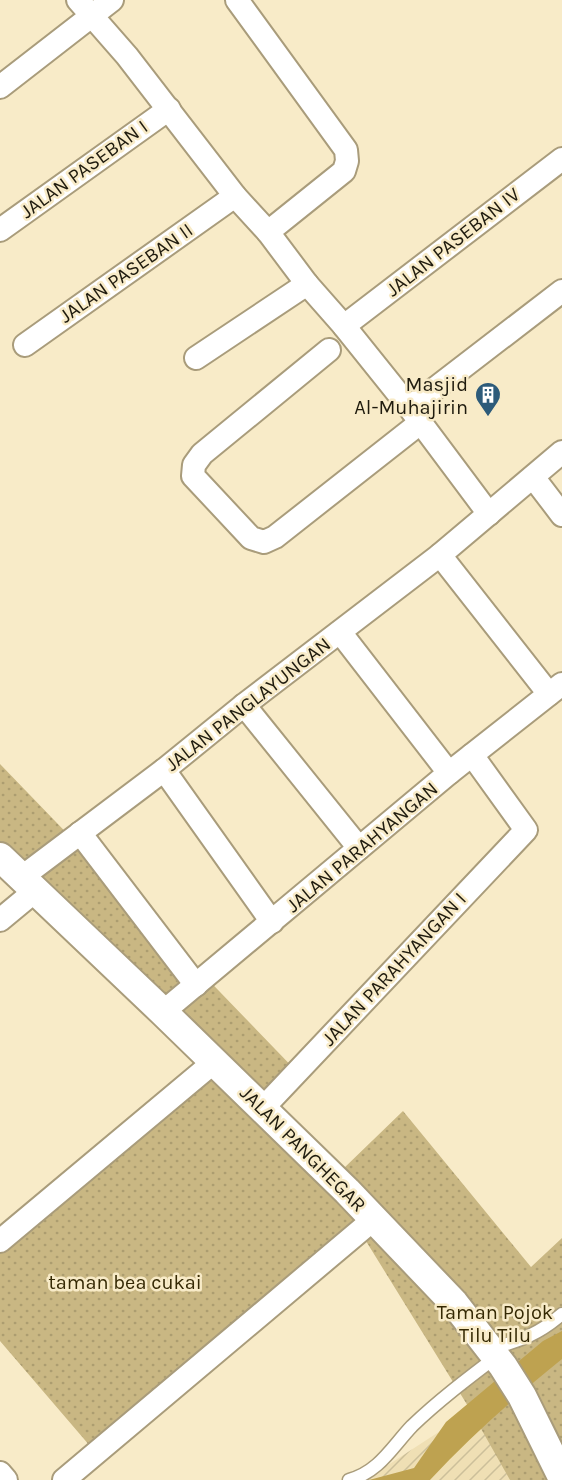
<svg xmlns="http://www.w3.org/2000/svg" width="562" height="1480" viewBox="0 0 562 1480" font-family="Karla,sans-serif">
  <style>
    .industrial { fill: url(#industrial-furrows) }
    .park { fill: url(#park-dots) }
    .water { fill: #bea250 }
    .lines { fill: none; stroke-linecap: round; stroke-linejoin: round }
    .service-casing { stroke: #a99c7b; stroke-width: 15 }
    .minor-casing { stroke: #a99c7b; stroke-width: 26 }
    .tertiary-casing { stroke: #a99c7b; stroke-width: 32 }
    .service { stroke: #fff; stroke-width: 12 }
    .minor { stroke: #fff; stroke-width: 22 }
    .tertiary { stroke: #fff; stroke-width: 28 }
    .labels { text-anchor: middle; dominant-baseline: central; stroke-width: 5; stroke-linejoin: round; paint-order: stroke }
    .street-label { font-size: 20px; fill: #1f1b0e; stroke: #f8ebc8 }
    .poi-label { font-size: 20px; fill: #1f1b0e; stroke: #f8ebc8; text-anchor: end }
    .park-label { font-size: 20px; fill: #352904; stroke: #f8ebc8 }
  </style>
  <defs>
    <pattern id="industrial-furrows" width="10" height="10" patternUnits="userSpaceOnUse" patternTransform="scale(1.5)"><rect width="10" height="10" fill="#efdfb4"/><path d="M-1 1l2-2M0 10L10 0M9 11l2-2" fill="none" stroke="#ccbf9a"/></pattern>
    <pattern id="park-dots" width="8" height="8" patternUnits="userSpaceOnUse" patternTransform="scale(1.5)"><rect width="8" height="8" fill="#c9b783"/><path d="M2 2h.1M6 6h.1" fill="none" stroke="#ac9d70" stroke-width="1.8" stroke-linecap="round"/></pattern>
  </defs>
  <rect width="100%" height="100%" fill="#f8ebc8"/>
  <polygon class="industrial" points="471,1411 512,1480 365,1480"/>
  <polygon class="park" points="0,764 303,1078 280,1106 343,1169 403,1111 531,1267 562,1238 562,1480 510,1480 471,1411 361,1233 96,1453 0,1341 0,1236 217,1067 0,866"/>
  <path class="water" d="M562,1331V1359C515,1397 471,1436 430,1480H369L414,1468L446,1422L543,1341Z"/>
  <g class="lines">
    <defs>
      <g id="service">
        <path d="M491,1349C521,1340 538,1335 562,1314"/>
        <path d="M349,1480C379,1472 392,1447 412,1426C438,1401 467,1379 496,1357"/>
      </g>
      <g id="minor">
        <polyline points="78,0 127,56 235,196 268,232 307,284 344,326 409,407 489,514"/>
        <polyline points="237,0 346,150 347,161 344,171 268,232"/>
        <polyline points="0,87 112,0"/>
        <polyline points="0,230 169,109"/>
        <polyline points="344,326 562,159"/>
        <polyline points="25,345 235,196"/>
        <polyline points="329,350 202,454 194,465 193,476 251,538 264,542 275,537 420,423"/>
        <polyline points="196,358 307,284"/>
        <polyline points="409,407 428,394 562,291"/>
        <polyline points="533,477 562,515"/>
        <polyline points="440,555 549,694"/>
        <polyline points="340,632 449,773"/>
        <polyline points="244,705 359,848"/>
        <polyline points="164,770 272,922"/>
        <polyline points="80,833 196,985"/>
        <polyline points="22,877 164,770 244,705 440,555 562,452"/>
        <polyline points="0,920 35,891"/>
        <polyline points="163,1012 449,773 562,684"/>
        <polyline points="263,1108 526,830 472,755"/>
        <polyline points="0,1241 214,1062"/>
        <polyline points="0,1473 6,1480"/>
        <polyline points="64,1480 374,1219"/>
      </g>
      <polyline id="tertiary" points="0,857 163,1012 347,1191 454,1303 503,1366 522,1396 562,1477"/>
    </defs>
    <use href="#service" class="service-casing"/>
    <use href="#minor" class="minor-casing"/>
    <use href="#tertiary" class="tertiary-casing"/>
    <use href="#service" class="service"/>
    <use href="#minor" class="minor"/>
    <use href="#tertiary" class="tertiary"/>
  </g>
  <defs>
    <symbol id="building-pin" viewBox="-11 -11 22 30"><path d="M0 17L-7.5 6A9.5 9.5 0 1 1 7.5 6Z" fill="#2d5b7a" stroke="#f8ebc8"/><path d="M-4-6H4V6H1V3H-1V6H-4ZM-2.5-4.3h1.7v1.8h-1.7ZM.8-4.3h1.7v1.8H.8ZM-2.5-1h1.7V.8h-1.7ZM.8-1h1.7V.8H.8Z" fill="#fff"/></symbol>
  </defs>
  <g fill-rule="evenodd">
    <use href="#building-pin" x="473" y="380" width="30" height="40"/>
  </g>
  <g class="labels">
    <g class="street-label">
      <text transform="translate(84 169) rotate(-36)">JALAN PASEBAN I</text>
      <text transform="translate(453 242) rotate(-38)">JALAN PASEBAN IV</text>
      <text transform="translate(126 273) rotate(-35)">JALAN PASEBAN II</text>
      <text transform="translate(248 704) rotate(-38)">JALAN PANGLAYUNGAN</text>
      <text transform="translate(362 847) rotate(-40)">JALAN PARAHYANGAN</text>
      <text transform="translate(394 969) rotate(-47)">JALAN PARAHYANGAN I</text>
      <text transform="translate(303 1149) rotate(45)">JALAN PANGHEGAR</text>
    </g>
    <g class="poi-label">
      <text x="468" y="384">Masjid<tspan x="468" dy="23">Al-Muhajirin</tspan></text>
    </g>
    <g class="park-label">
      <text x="125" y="1282">taman bea cukai</text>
      <text x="495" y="1312">Taman Pojok<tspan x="495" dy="23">Tilu Tilu</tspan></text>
    </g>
  </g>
</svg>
